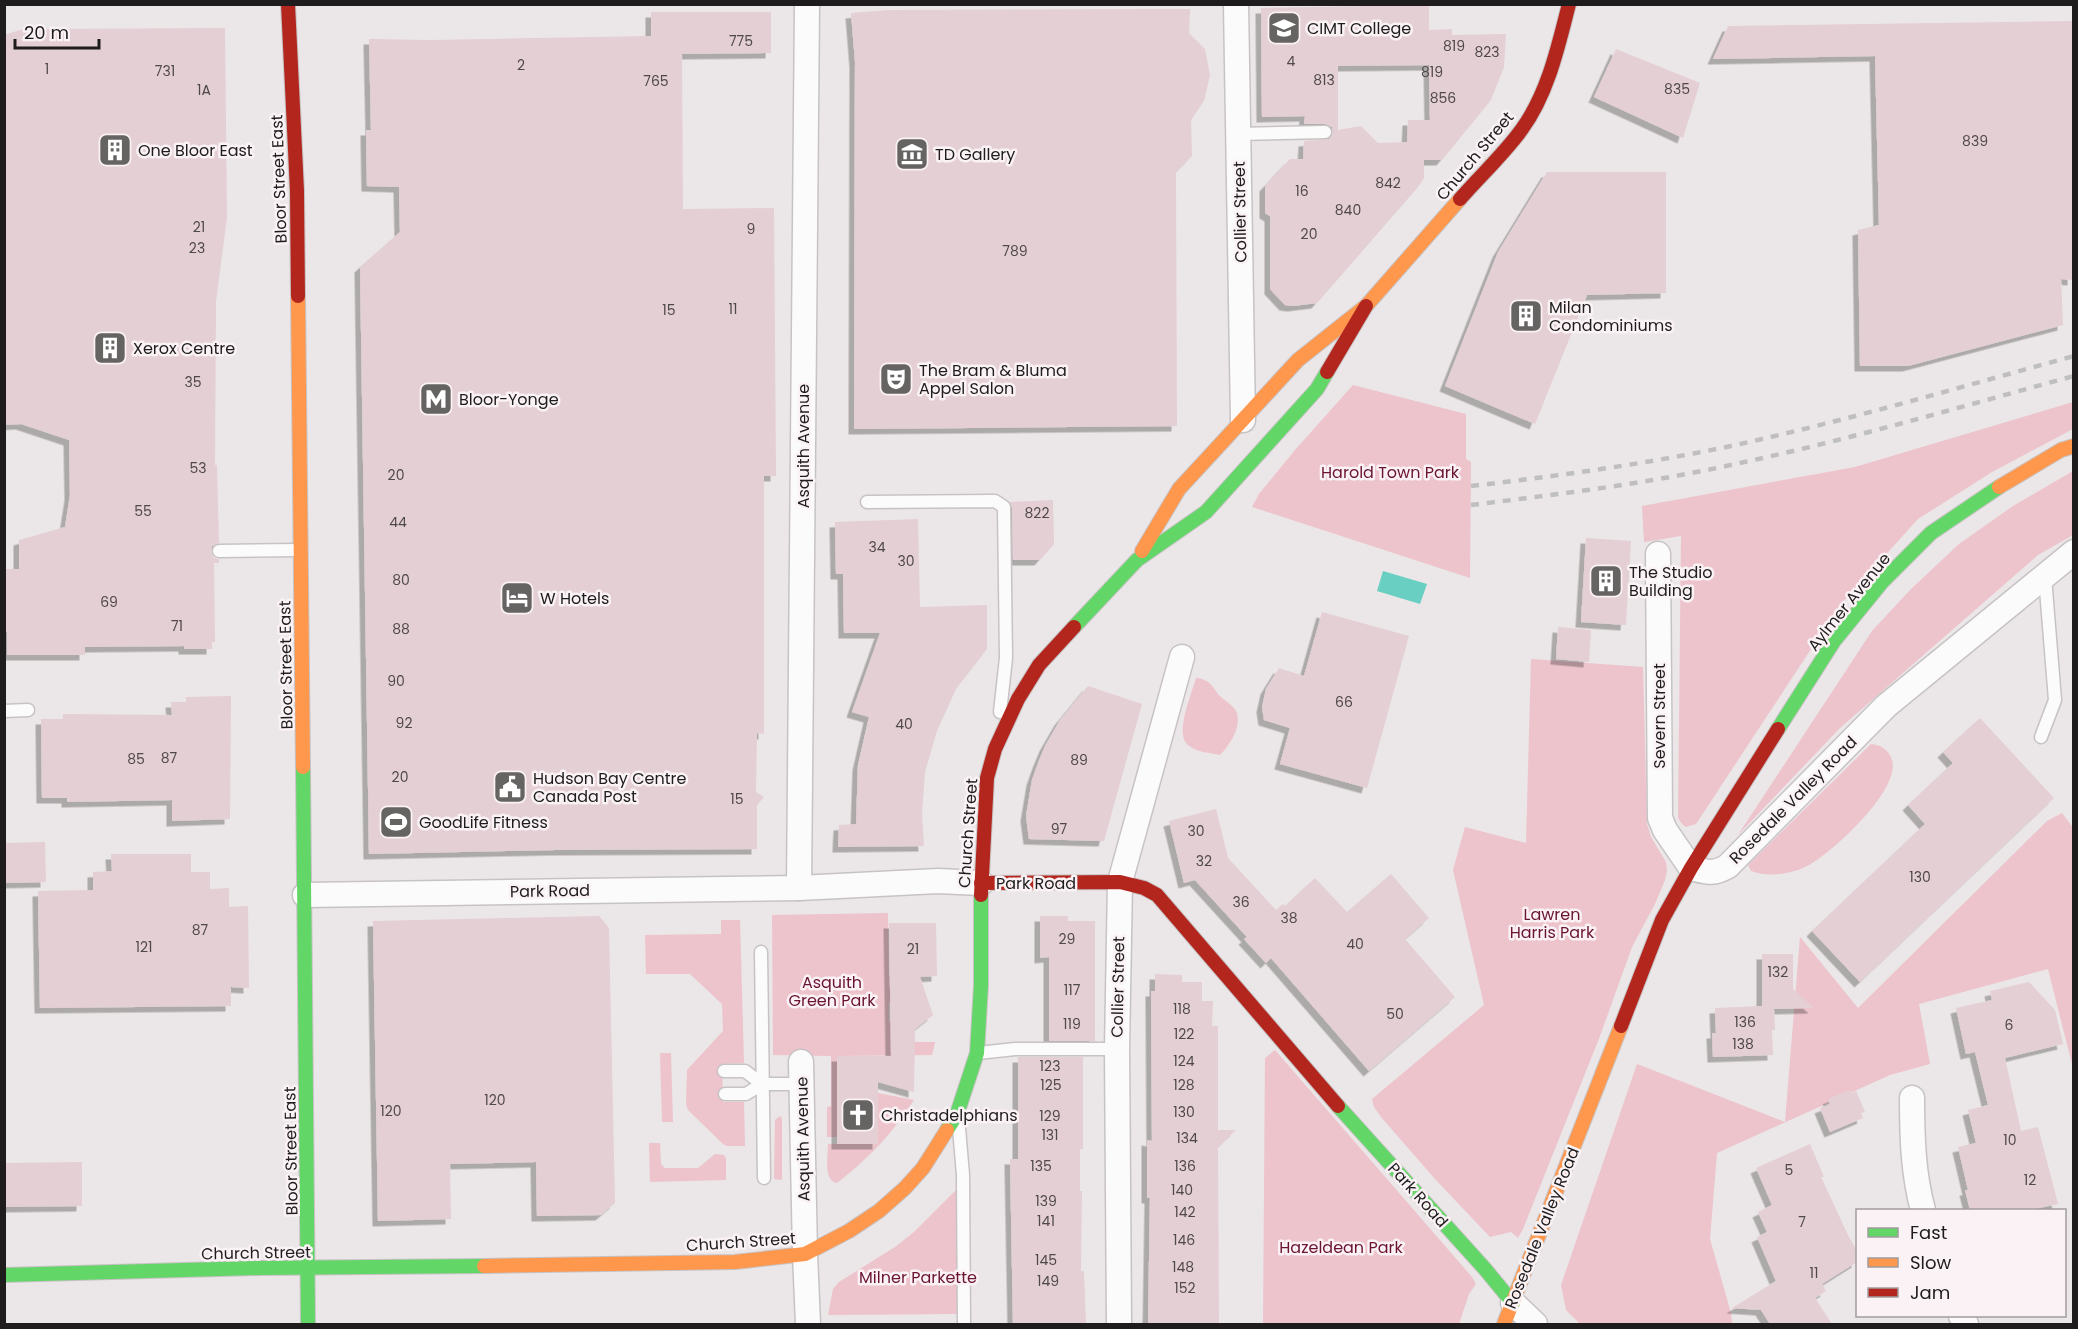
<svg xmlns="http://www.w3.org/2000/svg" width="2078" height="1329" viewBox="0 0 2078 1329" font-family="Poppins,sans-serif">
  <style>
    .green { fill: #edc3cc }
    .water { fill: #69cfc3 }
    .building { fill: #e4cfd4; fill-rule: evenodd; filter: url(#shadow) }
    .lines { fill: none; stroke-linecap: round; stroke-linejoin: round }
    .lane-casing { stroke: #c7c3c4; stroke-width: 15 }
    .street-casing { stroke: #c7c3c4; stroke-width: 27 }
    .fast-casing { stroke: #c7c3c4; stroke-width: 16 }
    .slow-casing { stroke: #c7c3c4; stroke-width: 16 }
    .jam-casing { stroke: #c7c3c4; stroke-width: 16 }
    .lane { stroke: #fcfbfb; stroke-width: 12 }
    .street { stroke: #fcfbfb; stroke-width: 24 }
    .fast { stroke: #63d668; stroke-width: 14 }
    .slow { stroke: #ff974d; stroke-width: 14 }
    .jam { stroke: #b3261e; stroke-width: 14 }
    .rail { stroke: #c0bfbf; stroke-width: 4.5; stroke-dasharray: 8 8; stroke-linecap: butt }
    .labels { text-anchor: middle; dominant-baseline: central; stroke-width: 5; stroke-linejoin: round; paint-order: stroke }
    .number-label { font-size: 14px; fill: #50494a }
    .poi-label { font-size: 16px; fill: #1e1c1c; stroke: #faf2f4; text-anchor: start }
    .street-label { font-size: 16px; fill: #1e1c1c; stroke: #faf2f4 }
    .park-label { font-size: 16px; fill: #6a1332; stroke: #faf2f4 }
  </style>
  <defs>
    <filter id="shadow"><feDropShadow dx="-5.5" dy="5.5" stdDeviation="0" flood-color="#0004"/></filter>
  </defs>
  <rect width="100%" height="100%" fill="#ebe6e7"/>
  <g class="green">
    <polygon points="1353,385 1466,414 1466,459 1471,462 1470,578 1252,507 1259,494 1295,450"/>
    <polygon points="2073,402 2073,429 1992,472 1918,519 1840,605 1696,824 1686,827 1682,824 1678,818 1681,536 1644,542 1642,506 1855,467"/>
    <polygon points="2073,471 2073,535 2038,555 1840,728 1738,835 1872,631 1911,589 1959,544 2013,506"/>
    <polygon points="1531,659 1643,667 1647,824 1651,837 1666,862 1667,870 1665,880 1655,904 1632,947 1600,1036 1523,1229 1518,1238 1511,1232 1490,1237 1435,1179 1381,1117 1374,1107 1372,1099 1484,1005 1453,870 1465,827 1526,843"/>
    <path d="M1196,678C1209,679 1211,685 1218,694C1223,700 1233,705 1236,711C1243,726 1229,746 1220,755C1210,753 1196,752 1188,745C1174,734 1192,693 1196,678Z"/>
    <path d="M1871,744C1881,745 1889,750 1892,760C1901,790 1830,855 1805,867C1788,875 1768,877 1751,871L1748,865Z"/>
    <polygon points="2062,813 2074,829 2073,1068 2048,969 1919,1004 1930,1064 1890,1075 1717,1153 1710,1239 1731,1313 1732,1324 1580,1324 1566,1310 1561,1285 1637,1064 1785,1122 1800,937 1858,1008 2047,821"/>
    <polygon points="888,913 889,976 895,976 893,1002 889,1003 889,1022 907,1024 914,1042 935,1042 932,1055 837,1056 837,1137 827,1137 827,1107 831,1106 831,1056 773,1055 772,915"/>
    <polygon points="721,920 740,920 744,1063 722,1064 723,1102 744,1102 745,1146 727,1146 723,1144 688,1110 686,1104 687,1070 723,1031 722,1004 690,974 646,974 645,935 721,934"/>
    <polygon points="1275,1050 1472,1277 1476,1284 1469,1294 1459,1324 1263,1324 1265,1058"/>
    <polygon points="660,1053 671,1053 673,1122 662,1122"/>
    <path d="M878,1093L914,1100C890,1136 871,1156 837,1183C823,1180 828,1157 828,1144H878Z"/>
    <polygon points="780,1116 782,1118 782,1180 774,1179 775,1120"/>
    <polygon points="649,1143 660,1143 661,1164 665,1168 698,1168 715,1154 724,1155 726,1159 726,1180 650,1182"/>
    <polygon points="958,1188 957,1314 828,1315 833,1289 839,1282 895,1247 914,1232"/>
  </g>
  <polygon class="water" points="1383,571 1427,584 1420,604 1377,591"/>
  <g class="building">
    <path d="M1429,5V30L1452,29V35L1506,34L1504,67L1491,100L1442,160H1424V178L1418,187L1317,303L1293,306L1285,305L1270,289V216L1265,213V186L1290,159H1303L1304,141L1329,139L1333,131L1332,127L1325,124H1304L1305,116L1262,117L1261,8ZM1429,65L1430,120H1408L1407,142L1378,143L1361,126L1338,130V66Z"/>
    <polygon points="1190,9 1189,33 1205,49 1210,75 1204,101 1191,120 1192,156 1176,172 1177,426 854,429 855,62 851,13 888,10"/>
    <polygon points="651,12 771,12 771,53 682,54 683,209 774,208 776,476 764,476 764,734 757,733 756,792 764,797 757,805 757,849 555,850 369,854 360,267 400,232 399,187 367,186 366,130 371,130 369,39 430,40 651,36"/>
    <polygon points="2073,21 2073,280 2061,279 2063,325 1908,366 1860,366 1858,230 1879,225 1875,56 1713,59 1728,26"/>
    <polygon points="225,28 227,217 216,302 215,465 217,465 219,543 212,546 211,552 214,558 219,559 219,563 214,563 215,642 212,642 212,649 184,649 184,646 85,647 85,655 7,655 7,632 4,632 4,569 19,569 19,540 65,527 70,495 69,440 21,424 4,425 4,35 20,30 40,29"/>
    <polygon points="1616,49 1700,83 1683,138 1594,97"/>
    <polygon points="1547,172 1666,172 1666,293 1587,295 1535,424 1445,386 1498,252"/>
    <polygon points="1053,500 1054,544 1040,560 1013,560 1012,507 1010,502"/>
    <polygon points="918,519 920,607 987,605 987,649 956,689 937,731 925,772 922,814 924,846 838,847 839,825 856,824 858,765 869,717 852,712 880,633 844,633 843,574 836,574 835,522"/>
    <polygon points="1586,538 1631,541 1626,625 1581,622"/>
    <polygon points="1322,612 1409,636 1367,788 1280,764 1290,728 1264,720 1262,707 1266,689 1279,668 1304,676"/>
    <polygon points="1558,627 1591,630 1589,662 1556,659"/>
    <polygon points="1088,686 1142,704 1104,841 1029,839 1026,816 1032,780 1038,763 1045,746 1060,720"/>
    <polygon points="231,696 230,819 172,821 172,800 67,802 67,798 42,798 41,719 63,719 63,714 172,715 171,702 186,702 186,697"/>
    <polygon points="1980,718 2054,798 1860,982 1812,931 1925,824 1908,805 1953,763 1943,752"/>
    <polygon points="1216,809 1228,858 1276,910 1283,904 1285,906 1315,878 1347,912 1391,874 1429,918 1405,939 1455,997 1369,1071 1271,958 1266,963 1244,939 1247,937 1195,880 1184,883 1169,821"/>
    <polygon points="45,842 46,882 4,883 4,843"/>
    <polygon points="111,854 191,854 191,872 210,872 210,889 229,888 229,907 248,906 249,988 231,987 231,1006 40,1008 38,891 93,890 93,872 112,871"/>
    <polygon points="599,916 609,928 615,1203 601,1215 537,1216 536,1162 450,1164 451,1219 378,1221 373,921"/>
    <polygon points="1040,916 1068,916 1068,921 1095,921 1095,1041 1049,1041 1049,957 1040,958"/>
    <polygon points="889,923 936,923 937,976 920,977 933,1015 915,1029 914,1092 878,1082 878,1144 837,1144 837,1056 891,1056"/>
    <polygon points="1762,954 1793,954 1793,989 1814,1008 1774,1009 1775,1030 1772,1030 1773,1055 1713,1057 1712,1033 1716,1033 1715,1008 1762,1006"/>
    <polygon points="1155,974 1182,975 1182,982 1202,982 1202,1001 1213,1001 1212,1026 1218,1026 1218,1130 1236,1130 1218,1147 1219,1323 1148,1324 1150,1198 1147,1198 1147,1140 1152,1141 1151,991 1155,991"/>
    <polygon points="2029,982 2055,1010 2063,1044 2005,1058 2021,1131 2038,1127 2058,1204 2030,1210 1970,1210 1965,1190 1968,1190 1958,1147 1976,1143 1968,1110 1988,1105 1975,1052 1966,1054 1956,1008 1992,1000 1990,991"/>
    <polygon points="1018,1057 1083,1057 1083,1149 1080,1149 1080,1191 1082,1191 1081,1271 1084,1271 1086,1324 1013,1324 1010,1159 1018,1159"/>
    <polygon points="1850,1090 1851,1093 1856,1091 1865,1112 1861,1113 1863,1118 1830,1132 1820,1108 1830,1104 1828,1099"/>
    <polygon points="1810,1144 1824,1177 1821,1177 1848,1235 1857,1251 1857,1262 1822,1284 1826,1291 1815,1298 1832,1324 1770,1324 1761,1310 1732,1308 1776,1281 1757,1237 1767,1232 1758,1212 1772,1205 1756,1168"/>
    <polygon points="82,1162 82,1206 4,1207 4,1163"/>
  </g>
  <g class="lines">
    <defs>
      <g id="lane">
        <polyline points="1238,134 1325,132"/>
        <polyline points="867,502 995,501 1004,507 1006,658 1000,712"/>
        <polyline points="219,551 298,550"/>
        <polyline points="4,711 28,710"/>
        <polyline points="2041,737 2055,700 2045,577"/>
        <polyline points="761,952 764,1178"/>
        <polyline points="978,1053 1015,1049 1117,1049"/>
        <polyline points="724,1071 745,1071 762,1084"/>
        <polyline points="725,1094 746,1094 762,1084 802,1084"/>
        <polyline points="959,1128 963,1175 964,1324"/>
      </g>
      <g id="street">
        <polyline points="1236,4 1243,420"/>
        <path d="M1658,554L1660,818L1665,830L1691,868C1707,872 1713,875 1728,866L1886,706L2074,552"/>
        <polyline points="799,888 807,4"/>
        <polyline points="305,895 799,888 938,881 981,883"/>
        <polyline points="801,1062 805,1254 808,1324"/>
        <path d="M1912,1098C1912,1135 1913,1174 1923,1210"/>
        <polyline points="1513,1303 1535,1324"/>
        <polyline points="1961,1316 1966,1324"/>
        <polyline points="1119,1324 1117,1049 1120,882 1182,657"/>
      </g>
      <g id="fast">
        <polyline points="1074,627 1137,560 1206,512 1317,389 1327,372"/>
        <polyline points="1778,729 1834,641 1882,582 1931,533 1999,487"/>
        <polyline points="303,767 308,1324"/>
        <polyline points="1338,1106 1485,1269 1513,1303"/>
        <polyline points="947,1130 957,1114 977,1053 981,985 981,895"/>
        <polyline points="4,1275 260,1268 484,1266"/>
      </g>
      <g id="slow">
        <polyline points="298,296 303,767"/>
        <polyline points="1999,487 2061,450 2074,446"/>
        <polyline points="1142,551 1179,489 1298,360 1366,306 1460,199"/>
        <polyline points="484,1266 735,1262 805,1254 849,1231 879,1211 905,1188 923,1168 947,1130"/>
        <polyline points="1504,1324 1621,1026"/>
      </g>
      <g id="jam">
        <polyline points="288,4 297,191 298,296"/>
        <path d="M1460,199C1480,176 1504,154 1522,129C1548,93 1558,47 1569,4"/>
        <polyline points="1327,372 1366,306"/>
        <polyline points="981,883 1120,882 1144,888 1157,895 1338,1106"/>
        <polyline points="981,895 987,778 995,749 1018,699 1039,665 1074,627"/>
        <polyline points="1621,1026 1662,920 1691,868 1778,729"/>
      </g>
    </defs>
    <use href="#lane" class="lane-casing"/>
    <use href="#street" class="street-casing"/>
    <use href="#fast" class="fast-casing"/>
    <use href="#slow" class="slow-casing"/>
    <use href="#jam" class="jam-casing"/>
    <use href="#lane" class="lane"/>
    <use href="#street" class="street"/>
    <use href="#fast" class="fast"/>
    <use href="#slow" class="slow"/>
    <use href="#jam" class="jam"/>
    <g class="rail">
      <path d="M1471,486C1558,476 1645,464 1731,446C1846,421 1960,387 2074,356"/>
      <path d="M1471,505C1561,494 1651,483 1740,463C1852,439 1963,406 2074,376"/>
    </g>
  </g>
  <defs>
    <symbol id="university-square" viewBox="-11 -11 22 22"><rect x="-9" y="-9" width="18" height="18" rx="4" fill="#666363" stroke="#faf2f4"/><path d="M0-5L7-2L0 1L-7-2ZM-4 1L0 2.5L4 1V4Q0 6-4 4Z" fill="#fff"/></symbol>
    <symbol id="building-square" viewBox="-11 -11 22 22"><rect x="-9" y="-9" width="18" height="18" rx="4" fill="#666363" stroke="#faf2f4"/><path d="M-4-6H4V6H1V3H-1V6H-4ZM-2.5-4.3h1.7v1.8h-1.7ZM.8-4.3h1.7v1.8H.8ZM-2.5-1h1.7V.8h-1.7ZM.8-1h1.7V.8H.8Z" fill="#fff"/></symbol>
    <symbol id="museum-square" viewBox="-11 -11 22 22"><rect x="-9" y="-9" width="18" height="18" rx="4" fill="#666363" stroke="#faf2f4"/><path d="M0-6L6-3V-2H-6V-3ZM-5-1h2V3h-2ZM-1-1h2V3h-2ZM3-1h2V3H3ZM-6 4H6V6H-6Z" fill="#fff"/></symbol>
    <symbol id="theatre-square" viewBox="-11 -11 22 22"><rect x="-9" y="-9" width="18" height="18" rx="4" fill="#666363" stroke="#faf2f4"/><path d="M-5-5.5Q0-4 5-5.5V0Q5 5 0 6Q-5 5-5 0ZM-3.3-2.5H-1v1.5H-3.3ZM1-2.5H3.3v1.5H1ZM-2.8 1Q0 5.5 2.8 1Z" fill="#fff"/></symbol>
    <symbol id="metro-square" viewBox="-11 -11 22 22"><rect x="-9" y="-9" width="18" height="18" rx="4" fill="#666363" stroke="#faf2f4"/><path d="M-5.5 5V-5H-3L0 0L3-5H5.5V5H3V-.5L0 4L-3-.5V5Z" fill="#fff"/></symbol>
    <symbol id="hotel-square" viewBox="-11 -11 22 22"><rect x="-9" y="-9" width="18" height="18" rx="4" fill="#666363" stroke="#faf2f4"/><path d="M-6-4.5h1.5V1H6V5H4.5V3h-9V5H-6ZM-4 0a1.8 1.8 0 1 1 3.6 0ZM.5 0V-2.5h3Q6-2.5 6 0Z" fill="#fff"/></symbol>
    <symbol id="civic-square" viewBox="-11 -11 22 22"><rect x="-9" y="-9" width="18" height="18" rx="4" fill="#666363" stroke="#faf2f4"/><path d="M-.6-6.5H3V-4.5H.6V-3L4-1V1h2V6H-6V1h2V-1L-.6-3ZM-1.2 2.5V6h2.4V2.5Z" fill="#fff"/></symbol>
    <symbol id="stadium-square" viewBox="-11 -11 22 22"><rect x="-9" y="-9" width="18" height="18" rx="4" fill="#666363" stroke="#faf2f4"/><path d="M0-5a6.5 5 0 1 0 0 10a6.5 5 0 1 0 0-10ZM-3.5-1.8h7v3.6h-7Z" fill="#fff"/></symbol>
    <symbol id="church-square" viewBox="-11 -11 22 22"><rect x="-9" y="-9" width="18" height="18" rx="4" fill="#666363" stroke="#faf2f4"/><path d="M-1.2-6h2.4v3.5h3.3v2.4h-3.3V6h-2.4V-.1h-3.3v-2.4h3.3Z" fill="#fff"/></symbol>
  </defs>
  <g fill-rule="evenodd">
    <use href="#university-square" x="1265" y="9" width="38" height="38"/>
    <use href="#building-square" x="96" y="131" width="38" height="38"/>
    <use href="#museum-square" x="893" y="135" width="38" height="38"/>
    <use href="#building-square" x="1507" y="297" width="38" height="38"/>
    <use href="#building-square" x="91" y="329" width="38" height="38"/>
    <use href="#theatre-square" x="877" y="360" width="38" height="38"/>
    <use href="#metro-square" x="417" y="380" width="38" height="38"/>
    <use href="#building-square" x="1587" y="562" width="38" height="38"/>
    <use href="#hotel-square" x="498" y="579" width="38" height="38"/>
    <use href="#civic-square" x="491" y="768" width="38" height="38"/>
    <use href="#stadium-square" x="377" y="803" width="38" height="38"/>
    <use href="#church-square" x="839" y="1096" width="38" height="38"/>
  </g>
  <g class="labels">
    <g class="number-label">
      <text x="741" y="41">775</text>
      <text x="1454" y="46">819</text>
      <text x="1487" y="52">823</text>
      <text x="1291" y="61">4</text>
      <text x="521" y="65">2</text>
      <text x="47" y="69">1</text>
      <text x="165" y="71">731</text>
      <text x="1432" y="72">819</text>
      <text x="1324" y="80">813</text>
      <text x="656" y="81">765</text>
      <text x="1677" y="89">835</text>
      <text x="204" y="90">1A</text>
      <text x="1443" y="98">856</text>
      <text x="1975" y="141">839</text>
      <text x="1388" y="183">842</text>
      <text x="1302" y="191">16</text>
      <text x="1348" y="210">840</text>
      <text x="199" y="227">21</text>
      <text x="751" y="229">9</text>
      <text x="1309" y="234">20</text>
      <text x="197" y="248">23</text>
      <text x="1015" y="251">789</text>
      <text x="733" y="309">11</text>
      <text x="669" y="310">15</text>
      <text x="193" y="382">35</text>
      <text x="198" y="468">53</text>
      <text x="396" y="475">20</text>
      <text x="143" y="511">55</text>
      <text x="1037" y="513">822</text>
      <text x="398" y="522">44</text>
      <text x="877" y="547">34</text>
      <text x="906" y="561">30</text>
      <text x="401" y="580">80</text>
      <text x="109" y="602">69</text>
      <text x="177" y="626">71</text>
      <text x="401" y="629">88</text>
      <text x="396" y="681">90</text>
      <text x="1344" y="702">66</text>
      <text x="404" y="723">92</text>
      <text x="904" y="724">40</text>
      <text x="169" y="758">87</text>
      <text x="136" y="759">85</text>
      <text x="1079" y="760">89</text>
      <text x="400" y="777">20</text>
      <text x="737" y="799">15</text>
      <text x="1059" y="829">97</text>
      <text x="1196" y="831">30</text>
      <text x="1204" y="861">32</text>
      <text x="1920" y="877">130</text>
      <text x="1241" y="902">36</text>
      <text x="1289" y="918">38</text>
      <text x="200" y="930">87</text>
      <text x="1067" y="939">29</text>
      <text x="1355" y="944">40</text>
      <text x="144" y="947">121</text>
      <text x="913" y="949">21</text>
      <text x="1778" y="972">132</text>
      <text x="1072" y="990">117</text>
      <text x="1182" y="1009">118</text>
      <text x="1395" y="1014">50</text>
      <text x="1745" y="1022">136</text>
      <text x="1072" y="1024">119</text>
      <text x="2009" y="1025">6</text>
      <text x="1184" y="1034">122</text>
      <text x="1743" y="1044">138</text>
      <text x="1184" y="1061">124</text>
      <text x="1050" y="1066">123</text>
      <text x="1051" y="1085">125</text>
      <text x="1184" y="1085">128</text>
      <text x="495" y="1100">120</text>
      <text x="391" y="1111">120</text>
      <text x="1184" y="1112">130</text>
      <text x="1050" y="1116">129</text>
      <text x="1050" y="1135">131</text>
      <text x="1187" y="1138">134</text>
      <text x="2010" y="1140">10</text>
      <text x="1041" y="1166">135</text>
      <text x="1185" y="1166">136</text>
      <text x="1789" y="1170">5</text>
      <text x="2030" y="1180">12</text>
      <text x="1182" y="1190">140</text>
      <text x="1046" y="1201">139</text>
      <text x="1185" y="1212">142</text>
      <text x="1046" y="1221">141</text>
      <text x="1802" y="1222">7</text>
      <text x="1184" y="1240">146</text>
      <text x="1046" y="1260">145</text>
      <text x="1183" y="1267">148</text>
      <text x="1814" y="1273">11</text>
      <text x="1048" y="1281">149</text>
      <text x="1185" y="1288">152</text>
    </g>
    <g class="poi-label">
      <text x="1307" y="28">CIMT College</text>
      <text x="138" y="150">One Bloor East</text>
      <text x="935" y="154">TD Gallery</text>
      <text x="1549" y="307">Milan<tspan x="1549" dy="18">Condominiums</tspan></text>
      <text x="133" y="348">Xerox Centre</text>
      <text x="919" y="370">The Bram &amp; Bluma<tspan x="919" dy="18">Appel Salon</tspan></text>
      <text x="459" y="399">Bloor-Yonge</text>
      <text x="1629" y="572">The Studio<tspan x="1629" dy="18">Building</tspan></text>
      <text x="540" y="598">W Hotels</text>
      <text x="533" y="778">Hudson Bay Centre<tspan x="533" dy="18">Canada Post</tspan></text>
      <text x="419" y="822">GoodLife Fitness</text>
      <text x="881" y="1115">Christadelphians</text>
    </g>
    <g class="street-label">
      <text transform="translate(1475 156) rotate(-50)">Church Street</text>
      <text transform="translate(279 179) rotate(-92)">Bloor Street East</text>
      <text transform="translate(1240 212) rotate(-91)">Collier Street</text>
      <text transform="translate(803 446) rotate(-90)">Asquith Avenue</text>
      <text transform="translate(1849 602) rotate(-51)">Aylmer Avenue</text>
      <text transform="translate(286 665) rotate(-91)">Bloor Street East</text>
      <text transform="translate(1659 716) rotate(-90)">Severn Street</text>
      <text transform="translate(1793 800) rotate(-45)">Rosedale Valley Road</text>
      <text transform="translate(968 833) rotate(-86)">Church Street</text>
      <text x="1036" y="883">Park Road</text>
      <text transform="translate(550 891) rotate(-1)">Park Road</text>
      <text transform="translate(1118 987) rotate(-89)">Collier Street</text>
      <text transform="translate(803 1139) rotate(-91)">Asquith Avenue</text>
      <text transform="translate(291 1151) rotate(-91)">Bloor Street East</text>
      <text transform="translate(1418 1195) rotate(48)">Park Road</text>
      <text transform="translate(1542 1228) rotate(-68)">Rosedale Valley Road</text>
      <text transform="translate(741 1242) rotate(-4)">Church Street</text>
      <text transform="translate(256 1253) rotate(-1)">Church Street</text>
    </g>
    <g class="park-label">
      <text x="1390" y="472">Harold Town Park</text>
      <text x="1552" y="914">Lawren<tspan x="1552" dy="18">Harris Park</tspan></text>
      <text x="832" y="982">Asquith<tspan x="832" dy="18">Green Park</tspan></text>
      <text x="1341" y="1247">Hazeldean Park</text>
      <text x="918" y="1277">Milner Parkette</text>
    </g>
  </g>
  <rect width="2078" height="1329" fill="none" stroke="#1e1c1c" stroke-width="12"/>
  <rect x="1856" y="1209" width="210" height="108" fill="#faf2f4" stroke="#a29c9e" stroke-width="1.5"/>
  <rect x="1868" y="1228" width="30" height="9" fill="#63d668" stroke="#a29c9e" stroke-width="1.5"/>
  <text x="1910" y="1239" font-size="18" fill="#1e1c1c">Fast</text>
  <rect x="1868" y="1258" width="30" height="9" fill="#ff974d" stroke="#a29c9e" stroke-width="1.5"/>
  <text x="1910" y="1269" font-size="18" fill="#1e1c1c">Slow</text>
  <rect x="1868" y="1288" width="30" height="9" fill="#b3261e" stroke="#a29c9e" stroke-width="1.5"/>
  <text x="1910" y="1299" font-size="18" fill="#1e1c1c">Jam</text>
  <path d="M15 39v9h84v-9" fill="none" stroke="#1e1c1c" stroke-width="3"/>
  <text x="24" y="39" font-size="18" fill="#1e1c1c" stroke="#faf2f4" stroke-width="4.5" paint-order="stroke">20 m</text>
</svg>
